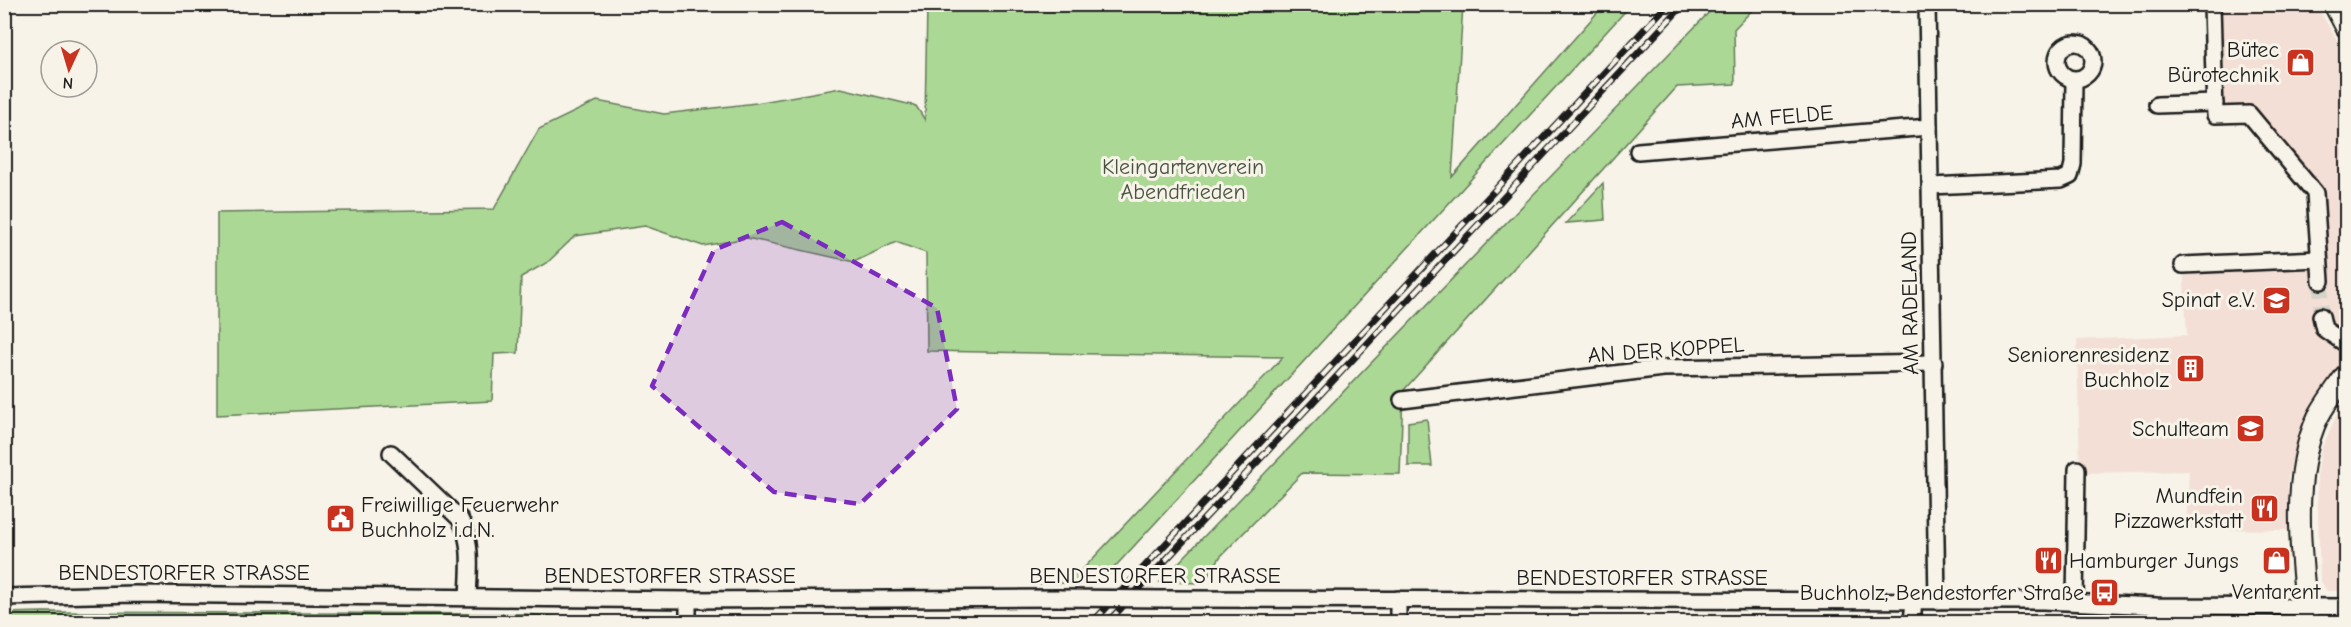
<svg xmlns="http://www.w3.org/2000/svg" width="2351" height="627" viewBox="0 0 2351 627" font-family="'Comic Neue',sans-serif">
  <style>
    .built { fill: #f3dfd6 }
    .green { fill: #acd896; stroke: #647a59; stroke-width: 1.5 }
    .lines { fill: none; stroke-linecap: round; stroke-linejoin: round }
    .minor-tunnel { stroke: #d6d3c9; stroke-width: 15; stroke-dasharray: 15 8; stroke-linecap: butt }
    .minor-casing { stroke: #1c1c1c; stroke-width: 20 }
    .major-casing { stroke: #1c1c1c; stroke-width: 24 }
    .minor { stroke: #f7f3e8; stroke-width: 15 }
    .major { stroke: #f7f3e8; stroke-width: 20 }
    .rail-casing { stroke: #1c1c1c; stroke-width: 7 }
    .rail { stroke: #f7f3e8; stroke-width: 4.5; stroke-dasharray: 14; stroke-linecap: butt }
    .minor-bridge-casing { stroke: #1c1c1c; stroke-width: 20; stroke-linecap: butt }
    .minor-bridge { stroke: #f7f3e8; stroke-width: 15 }
    .marked { fill: #7b2cbf; fill-opacity: 0.2; stroke: #7b2cbf; stroke-width: 4.5; stroke-dasharray: 12 8; stroke-linejoin: round }
    .labels { text-anchor: middle; dominant-baseline: central; stroke-width: 6; stroke-linejoin: round; paint-order: stroke }
    .poi-label { font-size: 22px; fill: #1c1c1c; stroke: #f7f3e8; text-anchor: end }
    .street-label { font-size: 22px; fill: #1c1c1c; stroke: #f7f3e8 }
    .park-label { font-size: 22px; fill: #475441; stroke: #f7f3e8 }
  </style>
  <rect width="100%" height="100%" fill="#f7f3e8"/>
  <filter id="ink" filterUnits="userSpaceOnUse"><feTurbulence type="fractalNoise" baseFrequency=".0167" numOctaves="2"/><feDisplacementMap in="SourceGraphic" scale="12" xChannelSelector="R" yChannelSelector="G"/><feConvolveMatrix kernelMatrix="1 2 1 2 8 2 1 2 1" color-interpolation-filters="sRGB"/></filter>
  <g filter="url(#ink)">
    <g class="built">
      <polygon points="2212,5 2316,5 2346,55 2346,358 2314,400 2301,427 2288,478 2288,530 2186,529 2189,471 2080,473 2077,340 2187,335 2183,265 2319,259 2315,193 2249,115 2215,115"/>
      <polygon points="2346,399 2346,591 2327,591 2320,580 2317,477 2321,450 2337,414"/>
      <polygon points="2037,616 2212,622 2037,622"/>
    </g>
    <g class="green">
      <polygon points="927,5 1463,5 1452,177 1604,5 1631,5 1101,582 1032,584 1031,582 1067,579 1083,569 1283,357 927,351 926,253 896,242 854,262 747,238 703,246 645,226 575,236 548,262 521,277 518,353 494,354 492,401 217,415 217,213 494,209 539,129 597,101 664,114 756,103 841,88 916,106 925,120"/>
      <polygon points="1716,5 1757,5 1734,29 1735,84 1677,87 1403,391 1400,474 1302,473 1220,557 1204,583 1160,582"/>
      <polygon points="1603,183 1605,220 1566,223"/>
      <polygon points="1427,419 1432,466 1408,466 1408,422"/>
      <polygon points="44,612 525,614 558,617 557,622 5,622 5,613"/>
    </g>
    <g class="lines">
      <polyline class="minor-tunnel" points="2321,281 2321,316"/>
      <defs>
        <g id="minor">
          <polyline points="1927,4 1937,601"/>
          <polyline points="2212,4 2215,115 2249,114 2315,193 2321,281"/>
          <circle cx="2075" cy="61" r="18"/>
          <polyline points="2157,105 2215,103"/>
          <polyline points="1638,151 1929,127"/>
          <polyline points="1930,186 2061,180 2070,176 2073,164 2074,80"/>
          <polyline points="2183,265 2319,259"/>
          <polyline points="2321,316 2324,329 2346,344"/>
          <polyline points="1402,400 1663,368 1934,363"/>
          <path d="M391,453L460,519C473,542 469,572 468,597"/>
          <polyline points="4,597 135,594 688,600 1060,598"/>
          <polyline points="1164,599 2043,601 2157,606 2346,607"/>
          <polyline points="688,600 688,622"/>
          <polyline points="2075,602 2077,469"/>
          <polyline points="1398,622 1398,599"/>
          <polyline points="1912,622 1914,601"/>
        </g>
        <g id="major">
          <polyline points="2334,4 2346,27"/>
          <path d="M2308,622C2301,560 2290,476 2318,417C2326,402 2336,389 2346,375"/>
        </g>
      </defs>
      <use href="#minor" class="minor-casing"/>
      <use href="#major" class="major-casing"/>
      <use href="#minor" class="minor"/>
      <use href="#major" class="major"/>
      <defs>
        <g id="rail">
          <polyline points="1093,622 1668,4"/>
          <polyline points="1108,622 1684,4"/>
        </g>
      </defs>
      <use href="#rail" class="rail-casing"/>
      <use href="#rail" class="rail"/>
      <defs>
        <polyline id="minor-bridge" points="1060,598 1164,599"/>
      </defs>
      <use href="#minor-bridge" class="minor-bridge-casing"/>
      <use href="#minor-bridge" class="minor-bridge"/>
    </g>
  </g>
  <path class="marked" d="M782,222L937,308L957,409L860,504L774,492L652,386L714,250Z"/>
  <defs>
    <symbol id="shop-square" viewBox="-11 -11 22 22"><rect x="-9" y="-9" width="18" height="18" rx="4" fill="#c8321e" stroke="#f7f3e8"/><path d="M-5-2.5h2.3a2.7 3.5 0 0 1 5.4 0H5L5.5 6h-11ZM-1.5-2.5h3a1.5 2.3 0 0 0-3 0Z" fill="#fff"/></symbol>
    <symbol id="school-square" viewBox="-11 -11 22 22"><rect x="-9" y="-9" width="18" height="18" rx="4" fill="#c8321e" stroke="#f7f3e8"/><path d="M0-5L7-2L0 1L-7-2ZM-4 1L0 2.5L4 1V4Q0 6-4 4Z" fill="#fff"/></symbol>
    <symbol id="building-square" viewBox="-11 -11 22 22"><rect x="-9" y="-9" width="18" height="18" rx="4" fill="#c8321e" stroke="#f7f3e8"/><path d="M-4-6H4V6H1V3H-1V6H-4ZM-2.5-4.3h1.7v1.8h-1.7ZM.8-4.3h1.7v1.8H.8ZM-2.5-1h1.7V.8h-1.7ZM.8-1h1.7V.8H.8Z" fill="#fff"/></symbol>
    <symbol id="restaurant-square" viewBox="-11 -11 22 22"><rect x="-9" y="-9" width="18" height="18" rx="4" fill="#c8321e" stroke="#f7f3e8"/><path d="M-5-6h1v4h1v-4h1v4h1v-4h1v5L-1.5 .5V6h-2V.5L-5-1ZM5-6V6H3V1.5H1.5Q1.5-4 5-6Z" fill="#fff"/></symbol>
    <symbol id="civic-square" viewBox="-11 -11 22 22"><rect x="-9" y="-9" width="18" height="18" rx="4" fill="#c8321e" stroke="#f7f3e8"/><path d="M-.6-6.5H3V-4.5H.6V-3L4-1V1h2V6H-6V1h2V-1L-.6-3ZM-1.2 2.5V6h2.4V2.5Z" fill="#fff"/></symbol>
    <symbol id="bus-square" viewBox="-11 -11 22 22"><rect x="-9" y="-9" width="18" height="18" rx="4" fill="#c8321e" stroke="#f7f3e8"/><path d="M-5-6H5V4H4V6H2V4H-2V6H-4V4H-5ZM-3.5-4V0h7V-4ZM-3.5 1.2v1.5H-2V1.2ZM2 1.2v1.5H3.5V1.2Z" fill="#fff"/></symbol>
  </defs>
  <g fill-rule="evenodd">
    <use href="#shop-square" x="2284" y="46" width="33" height="33"/>
    <use href="#school-square" x="2260" y="284" width="33" height="33"/>
    <use href="#building-square" x="2174" y="352" width="33" height="33"/>
    <use href="#school-square" x="2234" y="412" width="33" height="33"/>
    <use href="#restaurant-square" x="2248" y="492" width="33" height="33"/>
    <use href="#civic-square" x="324" y="502" width="33" height="33"/>
    <use href="#shop-square" x="2260" y="544" width="33" height="33"/>
    <use href="#restaurant-square" x="2032" y="544" width="33" height="33"/>
    <use href="#bus-square" x="2088" y="576" width="33" height="33"/>
  </g>
  <g class="labels">
    <g class="poi-label">
      <text x="2279" y="50">Bütec<tspan x="2279" dy="25">Bürotechnik</tspan></text>
      <text x="2255" y="300">Spinat e.V.</text>
      <text x="2169" y="355">Seniorenresidenz<tspan x="2169" dy="25">Buchholz</tspan></text>
      <text x="2229" y="429">Schulteam</text>
      <text x="2243" y="496">Mundfein<tspan x="2243" dy="25">Pizzawerkstatt</tspan></text>
      <text x="361" y="505" text-anchor="start">Freiwillige Feuerwehr<tspan x="361" dy="25">Buchholz i.d.N.</tspan></text>
      <text x="2069" y="561" text-anchor="start">Hamburger Jungs</text>
      <text x="2276" y="592" text-anchor="middle">Ventarent</text>
      <text x="2084" y="593">Buchholz, Bendestorfer Straße</text>
    </g>
    <g class="street-label">
      <text transform="translate(1782 117) rotate(-5)">AM FELDE</text>
      <text transform="translate(1910 303) rotate(-91)">AM RADELAND</text>
      <text transform="translate(1666 350) rotate(-4)">AN DER KOPPEL</text>
      <text x="184" y="573">BENDESTORFER STRASSE</text>
      <text x="670" y="576">BENDESTORFER STRASSE</text>
      <text x="1155" y="576">BENDESTORFER STRASSE</text>
      <text x="1642" y="578">BENDESTORFER STRASSE</text>
    </g>
    <g class="park-label">
      <text x="1183" y="167">Kleingartenverein<tspan x="1183" dy="25">Abendfrieden</tspan></text>
    </g>
  </g>
  <rect width="2351" height="627" fill="none" stroke="#f7f3e8" stroke-width="24"/>
  <rect x="12" y="12" width="2327" height="603" fill="none" stroke="#1c1c1c" stroke-width="2" filter="url(#ink)"/>
  <g transform="translate(69 69) rotate(184)"><circle r="28" fill="#f7f3e8" stroke="#9f9d96" stroke-width="1.5"/>
  <path d="M0-4.5L10 22L0 15L-10 22Z" fill="#c8321e"/>
  <text y="-9" font-size="16" font-weight="bold" text-anchor="middle" fill="#1c1c1c">N</text>
  </g>
</svg>
